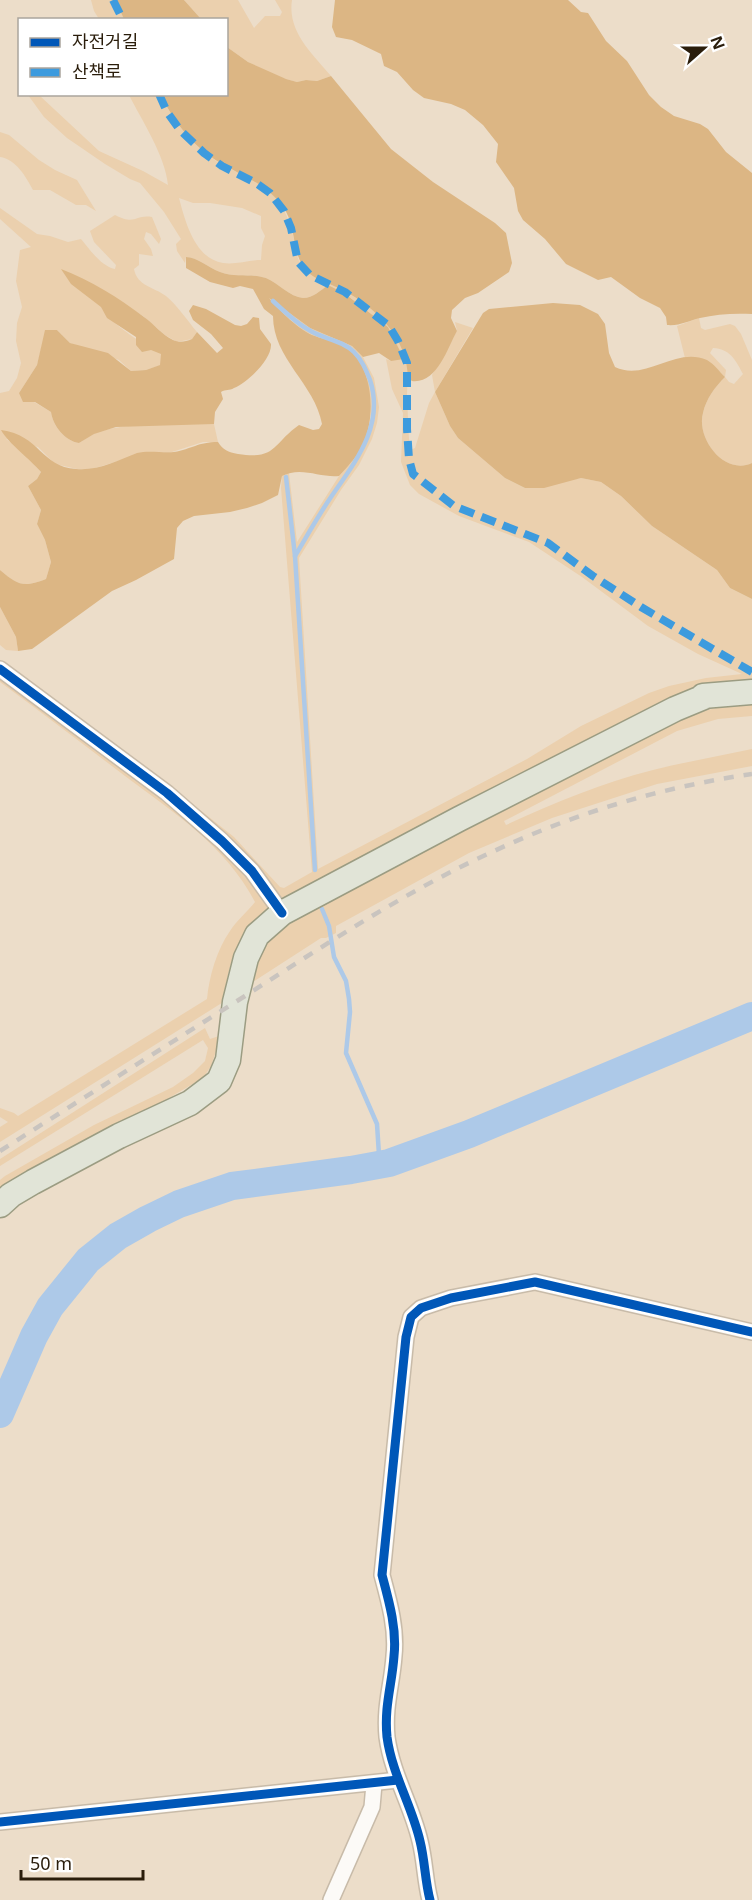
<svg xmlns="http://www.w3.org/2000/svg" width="752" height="1900" viewBox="0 0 752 1900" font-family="'Noto Sans','Noto Sans KR',sans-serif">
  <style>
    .green { fill: #ebd0ae; fill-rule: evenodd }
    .forest { fill: #dcb684 }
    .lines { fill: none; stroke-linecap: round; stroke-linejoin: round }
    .stream { stroke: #adc9e8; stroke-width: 4.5 }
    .river { stroke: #adc9e8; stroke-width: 28 }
    .street-casing { stroke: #c8bba9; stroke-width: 18 }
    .primary-casing { stroke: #9b9c82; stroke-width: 27 }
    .street { stroke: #fcfaf7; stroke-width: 15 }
    .primary { stroke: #e1e4d7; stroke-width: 24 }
    .rail { stroke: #c9c4bf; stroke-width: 4.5; stroke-dasharray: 10 10; stroke-linecap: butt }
    .quiet { stroke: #3d9bde; stroke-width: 8; stroke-dasharray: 15 8; stroke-linecap: butt }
    .cycleway-casing { stroke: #fff; stroke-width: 13 }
    .cycleway { stroke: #0057b8; stroke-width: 9 }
  </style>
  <rect width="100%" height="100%" fill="#ecddc9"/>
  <g class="green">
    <polygon points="91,0 115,0 124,19 99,19 94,11"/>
    <path d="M184,0H238L254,28L265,16H280L282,12L275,0H292C287,32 313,54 331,76L317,81L306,80L297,82L278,77L248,62L227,47L226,20L201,19Z"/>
    <path d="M28,95H39L99,151L143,171L168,185C165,155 142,121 129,95H161C174,123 195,149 223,165C238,174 256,179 270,192C285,206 291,224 295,244C296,249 297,256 299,261C307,277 330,283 344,291C372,306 402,330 408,364C409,374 407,385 407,395C408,414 408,432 410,450L415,448L429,403L435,392L432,375L457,331L455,322L473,328L435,392L450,426L458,438L505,478L525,488L581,478L601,482L621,496L652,526L717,570L730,588L752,599V682L287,899L278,896L175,790L234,837L280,887L284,888L312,872L281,488L282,476L289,473L297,542L339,476L354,459L367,434L371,417L370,400L362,367L352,352L336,343L317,337L302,330L267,296L310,328L352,346L363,357L374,378L379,407L377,423L372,439L359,465L341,490L299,558L318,869L527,759L581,726L649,693L669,686L706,678L742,674L698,654L648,626L582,577L529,542L459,516L419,494L410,485L401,462L403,413L392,389L386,359L391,361L388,327L344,293L328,285C321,290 313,298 303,298C290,297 278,283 266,278C251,273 236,278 220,272C209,268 197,257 186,257L185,263L177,251L176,244L181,239L164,212L140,183L130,179L105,164L67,138L44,117ZM179,198L193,203H210L242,208L261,216V228L265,236L262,245L261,260C249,260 235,265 223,263C195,259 185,221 179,198Z"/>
    <path d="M0,132L9,135L39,160L55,170L77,180L96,211L86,205H76L50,190H33C26,177 16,159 0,157Z"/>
    <path d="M0,208L37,234L50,236L68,242L81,239C90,250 101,266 115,269L116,265L94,242L90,231L115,215C136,226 135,214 152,217L161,239L159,244L151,234L146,232L144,239L151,249L153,256L139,254V265L134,269C137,286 154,287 166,296C177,305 187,320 197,332L192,339L177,342L165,335L143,316L102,291C102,297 100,304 103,310C108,321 149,349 161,353V365L146,370L131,371L119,360L70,343L57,330H46L37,365L19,393L51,412C53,426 65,441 79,443C84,440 90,436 95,433C124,422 182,423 214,424L218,442H203L172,452L139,453L125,459L92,469H77L55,464L38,447L6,439L20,449L41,472L37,479L28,486L41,510L37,524L45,540L51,562L46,579C23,588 18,585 0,570V393L9,391L17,378L21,363L16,341L17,323L22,307L16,281L20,250L31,247L0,219Z"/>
    <path d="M699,318L701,328L705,330L730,324L735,326L741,334L752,360V463C724,476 696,438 703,413C706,399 715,387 725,377C714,365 702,355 685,358L677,326ZM713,348C730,349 735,359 743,374L734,384L729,382L725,377L726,370L710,353Z"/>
    <polygon points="0,607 16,637 18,651 6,650 0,645"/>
    <path d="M0,675L128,770L225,848L264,898L268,909C240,932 226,965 225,1001L0,1142V1127L8,1122L0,1117V1108L14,1113L18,1116L207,999C209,977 217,949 230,931C237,920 247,912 255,902C226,846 173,812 125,776C83,744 42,713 0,682Z"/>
    <path d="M752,703V716L718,719L677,731L504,821L506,825C554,803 602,783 653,770C685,762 719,756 752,749V766L657,784L552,818L469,853L336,926V933L326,938H321L248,985L261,950L273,936L289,924L340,895L625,745L695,713L729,705Z"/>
    <polygon points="205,1028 210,1039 219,1036 216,1051 211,1066 203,1078 138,1116 0,1191 0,1180 5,1176 94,1125 173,1087 193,1073 205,1061 208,1048 203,1040 0,1166 0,1159"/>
  </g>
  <g class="forest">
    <polygon points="115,0 184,0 201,19 124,19"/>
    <path d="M335,0H568L581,12L588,13L606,41L627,61L649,95L661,107L674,116L700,124L708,129L726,152L752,173V314C735,313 716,314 700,318C688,321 680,326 667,325L666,317L660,308L640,298L611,277L598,280L566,264L545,239L523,220L518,211L514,188L496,162L498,144L483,125L465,110L451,104L424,98L413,90L397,72L384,66L381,54L352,40L336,37L332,27Z"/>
    <path d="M227,47L248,62L286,79L297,82L306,80L317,81L331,76L391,149L433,182L495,223L506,233L512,263L509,272L478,293L465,298L452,310L451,318L457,331C447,349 437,384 412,381L408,378C407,337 377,309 343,290C333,285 319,281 310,274C290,258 298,227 283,207C266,184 248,179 224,165C196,150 174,123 161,95L226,94Z"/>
    <path d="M186,257C197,257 209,268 220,272C236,278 250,273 266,278C278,283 290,297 303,298C313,298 321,290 328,285L344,293L388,327L404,359L391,361L379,353L363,357L352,346L310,328L269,298C279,310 300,331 315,336C325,340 337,341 346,347C373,365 376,415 364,442C359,455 349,465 339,476C320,478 301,466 282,476L278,495L262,503L247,508L230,512L194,516L183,521L177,528L174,559L136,580L112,591L32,649L18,651L16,637L0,607V570C18,585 23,588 46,579L51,562L45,540L37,524L41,510L28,486L37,479L41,472C30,459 8,443 1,430C40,435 41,467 76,469C98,471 117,461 137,453C148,450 162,453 174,452C192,449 198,442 218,442C223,450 228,452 238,454C277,460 272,444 299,425L313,430L319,429L322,424C315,384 273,359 273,316L264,309L253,289L240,286L233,288L210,282L186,268Z"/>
    <path d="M61,269C90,280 119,298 144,317C154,324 162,335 173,340C179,343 185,342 192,339L197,332L217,353L223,348L211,334L193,320L189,311L193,305L206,309L235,325L241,326L247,324L253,317L259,318L260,329L271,344C272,359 248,382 234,388C229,391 226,389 221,392L223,399L215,412L214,424L116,427L94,434L79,443C65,441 53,426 51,412L35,402H23L19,393L37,365L45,330H57L70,343L108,353L131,371L146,370L160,365L161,354L151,350L142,352L136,345V337L107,318L101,307L71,284Z"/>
    <path d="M553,303L580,305L598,314L605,324L609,353L615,367C646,382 675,346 707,360C714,364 719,371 725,377C715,387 706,399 703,413C696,438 724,476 752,463V599L730,588L717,570L652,526L621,496L601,482L581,478L544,488H525L505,478L458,438L450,426L435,392L483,313L489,309Z"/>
  </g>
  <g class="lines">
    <g class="stream">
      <path d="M273,301C284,311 296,323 309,330C323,339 342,340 354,352C362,360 366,370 370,380C385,426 355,462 331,497C318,516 307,536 295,556"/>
      <polyline points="286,477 295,556 315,870"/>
      <polyline points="322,909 329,926 334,957 346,981 349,999 350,1012 346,1053 377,1124 379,1155 389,1163"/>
    </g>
    <polyline class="river" points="0,1414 34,1336 50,1307 88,1260 118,1236 148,1219 179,1204 232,1186 351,1170 389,1163 469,1134 752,1016"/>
    <defs>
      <g id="street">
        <polyline points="0,669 167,793 222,841 252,871 282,913"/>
        <polyline points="0,1822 398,1780"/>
        <polyline points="331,1900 372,1807 374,1784"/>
        <path d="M430,1900C425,1881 425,1861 420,1841C412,1806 392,1774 387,1737C384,1706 392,1685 394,1656C397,1629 389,1601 382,1575L406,1337L411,1317L421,1308L451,1298L535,1282L752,1332"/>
      </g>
      <polyline id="primary" points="0,1205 11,1195 33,1182 119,1136 190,1103 219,1081 228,1060 235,1002 246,958 257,935 282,913 459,819 675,709 704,697 703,696 752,692"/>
    </defs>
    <use href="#street" class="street-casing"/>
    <use href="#primary" class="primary-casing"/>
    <use href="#street" class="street"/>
    <use href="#primary" class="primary"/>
    <path class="rail" d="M0,1151C82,1099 164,1047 245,996C325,945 406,891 492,852C575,813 662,787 752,774"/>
    <g class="quiet">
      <polyline points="113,0 123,20"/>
      <polyline points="159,94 167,112 180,130 204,153 222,166 256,183 270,193 284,211 291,228 298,262 310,275 345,292 389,326 398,341 407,363 407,429 409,459 413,474 454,506 548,543 593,576 641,607 752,672"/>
    </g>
    <defs>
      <g id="cycleway">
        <polyline points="0,669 167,793 222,841 252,871 282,913"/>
        <polyline points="0,1822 398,1780"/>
        <path d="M430,1900C425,1881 425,1861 420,1841C412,1806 392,1774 387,1737C384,1706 392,1685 394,1656C397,1629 389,1601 382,1575L406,1337L411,1317L421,1308L451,1298L535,1282L752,1332"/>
      </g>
    </defs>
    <use href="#cycleway" class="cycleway-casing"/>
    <use href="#cycleway" class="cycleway"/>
  </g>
  <rect x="18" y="18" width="210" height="78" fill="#ffffff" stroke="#aaa59d" stroke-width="1.5"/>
  <rect x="30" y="38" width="30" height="9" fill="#0057b8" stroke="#aaa59d" stroke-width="1.5"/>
  <text x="72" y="48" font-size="18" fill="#2a1d0b">자전거길</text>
  <rect x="30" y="68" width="30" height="9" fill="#3d9bde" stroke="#aaa59d" stroke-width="1.5"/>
  <text x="72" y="78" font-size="18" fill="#2a1d0b">산책로</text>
  <g transform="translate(704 48) rotate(69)" stroke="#ffffff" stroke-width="4.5" paint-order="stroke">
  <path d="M0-4.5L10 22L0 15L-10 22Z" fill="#2a1d0b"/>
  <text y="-9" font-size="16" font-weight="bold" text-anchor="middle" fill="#2a1d0b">N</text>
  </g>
  <path d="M21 1870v9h122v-9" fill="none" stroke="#2a1d0b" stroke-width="3"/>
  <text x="30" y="1870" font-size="18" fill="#2a1d0b" stroke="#ffffff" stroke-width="4.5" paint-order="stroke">50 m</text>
</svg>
